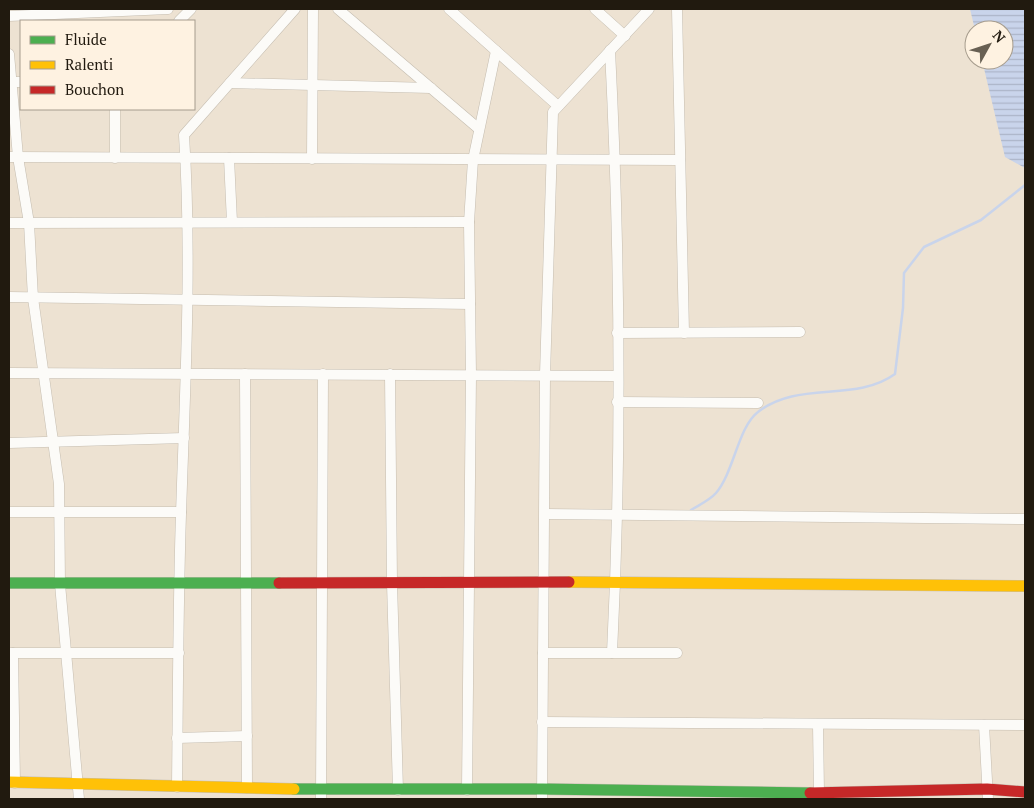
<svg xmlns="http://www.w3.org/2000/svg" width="1034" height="808" viewBox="0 0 1034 808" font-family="'PT Serif',serif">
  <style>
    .water { fill: url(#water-rules) }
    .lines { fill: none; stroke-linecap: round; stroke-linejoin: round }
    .stream { stroke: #c9d4eb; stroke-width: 2.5 }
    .street-casing { stroke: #c5bdb0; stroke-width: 11 }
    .fast-casing { stroke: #c5bdb0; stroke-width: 12 }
    .slow-casing { stroke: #c5bdb0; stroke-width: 12 }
    .jam-casing { stroke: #c5bdb0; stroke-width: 12 }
    .street { stroke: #fcfbf8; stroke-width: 10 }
    .fast { stroke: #4caf50; stroke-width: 11 }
    .slow { stroke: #ffc107; stroke-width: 11 }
    .jam { stroke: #c62828; stroke-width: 11 }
  </style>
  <defs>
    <pattern id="water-rules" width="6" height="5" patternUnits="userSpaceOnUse" patternTransform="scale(1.25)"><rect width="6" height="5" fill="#c9d4eb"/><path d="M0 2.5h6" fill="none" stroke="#acb5c8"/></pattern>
  </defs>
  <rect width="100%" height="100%" fill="#ede2d2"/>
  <polygon class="water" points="970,9 1025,9 1025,168 1005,157 982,60 1004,60 1004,30 975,30"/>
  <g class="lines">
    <path class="stream" d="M691,510C699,505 710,500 716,493C734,472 738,427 758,412C798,380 855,403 895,374L903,308L904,273L924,247L981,220L1025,185"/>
    <defs>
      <g id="street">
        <polyline points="338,9 479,129"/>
        <polyline points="449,9 558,106"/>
        <polyline points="595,9 625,36"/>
        <polyline points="677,9 684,333"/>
        <polyline points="9,16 168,9"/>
        <polyline points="179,21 191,9"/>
        <path d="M610,50C620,250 622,453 612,653"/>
        <polyline points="9,54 18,157 29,223 33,298 59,484 60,584 79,799"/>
        <polyline points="9,82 21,82"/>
        <polyline points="230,83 431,88"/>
        <polyline points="115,109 115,158"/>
        <polyline points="9,157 680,160"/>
        <polyline points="229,158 232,222"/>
        <polyline points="312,159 313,9"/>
        <polyline points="9,223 469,222"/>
        <polyline points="9,297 470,304"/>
        <polyline points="617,333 800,332"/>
        <polyline points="9,373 617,376"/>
        <polyline points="245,374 247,788"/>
        <polyline points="390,374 392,583 398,790"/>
        <polyline points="617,402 758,403"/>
        <polyline points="9,443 184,438"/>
        <polyline points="9,512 181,512"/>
        <polyline points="545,514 1025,519"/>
        <polyline points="9,653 179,653"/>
        <polyline points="13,653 15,783"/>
        <polyline points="543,653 677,653"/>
        <polyline points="542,722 1025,725"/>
        <polyline points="818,724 819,793"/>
        <polyline points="984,725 988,799"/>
        <polyline points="177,738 247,736"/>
        <path d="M177,787C178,696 178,605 181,514C185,388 192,261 184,135L295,9"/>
        <polyline points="467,790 471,375 469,222 473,160 496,51"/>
        <polyline points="321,799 323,374"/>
        <polyline points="542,799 545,375 553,112 649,9"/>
      </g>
      <g id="fast">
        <polyline points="9,583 279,583"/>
        <polyline points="294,789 542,789 810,793"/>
      </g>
      <g id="slow">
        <polyline points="569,582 1025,586"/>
        <polyline points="9,782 294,789"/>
      </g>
      <g id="jam">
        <polyline points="279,583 569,582"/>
        <polyline points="810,793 987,789 1025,792"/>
      </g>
    </defs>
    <use href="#street" class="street-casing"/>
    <use href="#fast" class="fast-casing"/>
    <use href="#slow" class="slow-casing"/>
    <use href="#jam" class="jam-casing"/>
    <use href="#street" class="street"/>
    <use href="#fast" class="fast"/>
    <use href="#slow" class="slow"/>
    <use href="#jam" class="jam"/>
  </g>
  <rect width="1034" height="808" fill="none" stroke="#211a0f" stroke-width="20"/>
  <rect x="20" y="20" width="175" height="90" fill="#fef2e1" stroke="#a69c8d"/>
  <rect x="30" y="36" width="25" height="8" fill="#4caf50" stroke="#a69c8d"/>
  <text x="65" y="45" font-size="15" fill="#211a0f">Fluide</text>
  <rect x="30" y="61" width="25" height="8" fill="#ffc107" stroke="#a69c8d"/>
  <text x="65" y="70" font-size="15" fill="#211a0f">Ralenti</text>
  <rect x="30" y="86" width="25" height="8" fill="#c62828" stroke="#a69c8d"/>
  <text x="65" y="95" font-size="15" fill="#211a0f">Bouchon</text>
  <g transform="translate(989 45) rotate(50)"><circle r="24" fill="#fef2e1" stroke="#a69c8d"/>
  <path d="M0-4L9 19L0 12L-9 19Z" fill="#686053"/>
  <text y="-8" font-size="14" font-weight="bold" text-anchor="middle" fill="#211a0f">N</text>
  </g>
</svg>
